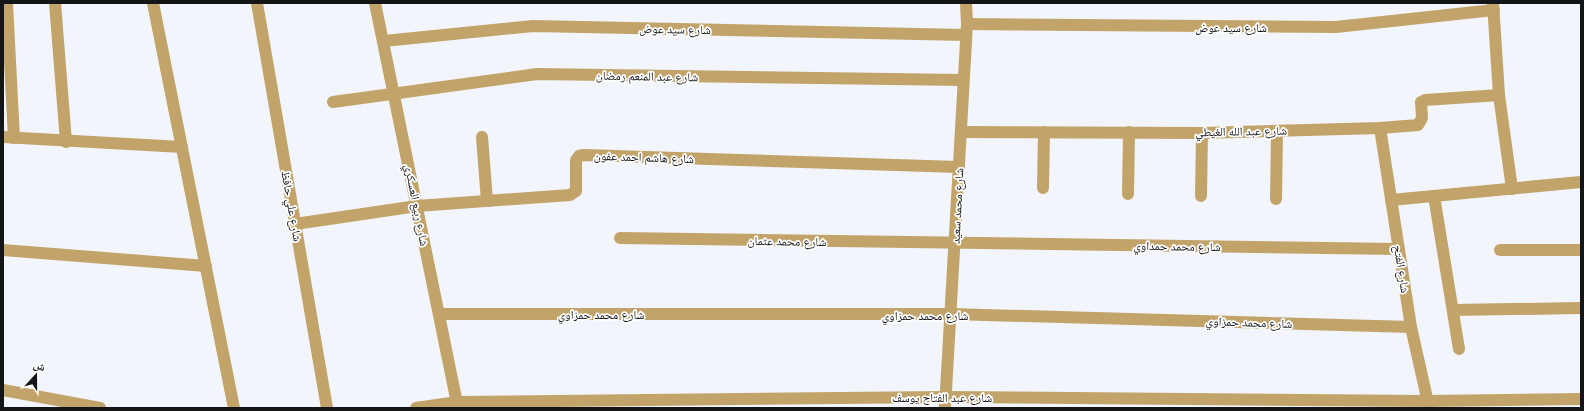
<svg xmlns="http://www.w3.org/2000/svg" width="1584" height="411" viewBox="0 0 1584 411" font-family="'PT Sans','Noto Naskh Arabic',sans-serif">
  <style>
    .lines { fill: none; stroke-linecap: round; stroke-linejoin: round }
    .street { stroke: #c2a46a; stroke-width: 12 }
    .labels { text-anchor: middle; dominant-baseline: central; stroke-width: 3.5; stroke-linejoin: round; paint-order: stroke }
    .street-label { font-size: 12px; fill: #141517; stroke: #fff }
  </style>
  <rect width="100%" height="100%" fill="#f2f5fb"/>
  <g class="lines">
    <g class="street">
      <polyline points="7,3 14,138"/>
      <polyline points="55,3 66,142"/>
      <polyline points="153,3 234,408"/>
      <polyline points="257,3 327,408"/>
      <polyline points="375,3 458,408"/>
      <polyline points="1493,3 1499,95 1512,189"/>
      <polyline points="967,24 1336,27 1494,10"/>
      <polyline points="384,41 533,26 966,35"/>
      <polyline points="333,102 537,74 963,80"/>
      <polyline points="1380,128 1411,327 1429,407"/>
      <polyline points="961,132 1202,133 1380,128 1418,125 1422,118 1421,102 1425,100 1499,95"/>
      <polyline points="3,137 182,147"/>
      <polyline points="482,137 487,201"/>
      <polyline points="1043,188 1044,132"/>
      <polyline points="1128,194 1129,132"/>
      <polyline points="1201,196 1202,133"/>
      <polyline points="1434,196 1459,349"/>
      <polyline points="1276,199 1277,131"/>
      <polyline points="1391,200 1581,182"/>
      <polyline points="295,224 417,206 570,195 576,191 576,160 579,156 584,155 959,167"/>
      <polyline points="620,238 1399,249"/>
      <polyline points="3,250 206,266"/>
      <polyline points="1500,250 1581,250"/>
      <polyline points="1453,310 1581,308"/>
      <polyline points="439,314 951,314 1411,327"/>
      <polyline points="3,390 100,408"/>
      <polyline points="416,408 457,402 944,397 1427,401 1581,399"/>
      <polyline points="945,408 967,24 966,3"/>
    </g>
  </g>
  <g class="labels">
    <g class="street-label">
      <text x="1231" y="27">شارع سيد عوض</text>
      <text transform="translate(675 29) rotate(1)">شارع سيد عوض</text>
      <text transform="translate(647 76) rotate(1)">شارع عبد المنعم رمضان</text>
      <text transform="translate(1241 131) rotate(-1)">شارع عبد الله الغيطي</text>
      <text transform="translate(644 157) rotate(2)">شارع هاشم احمد عفون</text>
      <text transform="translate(417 205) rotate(79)">شارع ربيع العسكري</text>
      <text transform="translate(292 206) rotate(80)">شارع علي حافظ</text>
      <text transform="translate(957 206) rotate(-87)">شارع محمد سعيد</text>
      <text transform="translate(787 241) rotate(1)">شارع محمد عثمان</text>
      <text transform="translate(1177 246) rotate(1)">شارع محمد حمداوي</text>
      <text transform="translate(1402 269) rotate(81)">شارع الفتح</text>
      <text x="601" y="314">شارع محمد حمزاوي</text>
      <text x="925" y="315">شارع محمد حمزاوي</text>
      <text transform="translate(1249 322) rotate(2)">شارع محمد حمزاوي</text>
      <text x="942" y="397">شارع عبد الفتاح يوسف</text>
    </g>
  </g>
  <rect width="1584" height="411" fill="none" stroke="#141517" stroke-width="8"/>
  <g transform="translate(36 375) rotate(21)" stroke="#ffffff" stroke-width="3" paint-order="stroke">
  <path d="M0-3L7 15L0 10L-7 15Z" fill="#141517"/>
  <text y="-6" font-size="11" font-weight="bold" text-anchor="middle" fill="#141517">ش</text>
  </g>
</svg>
